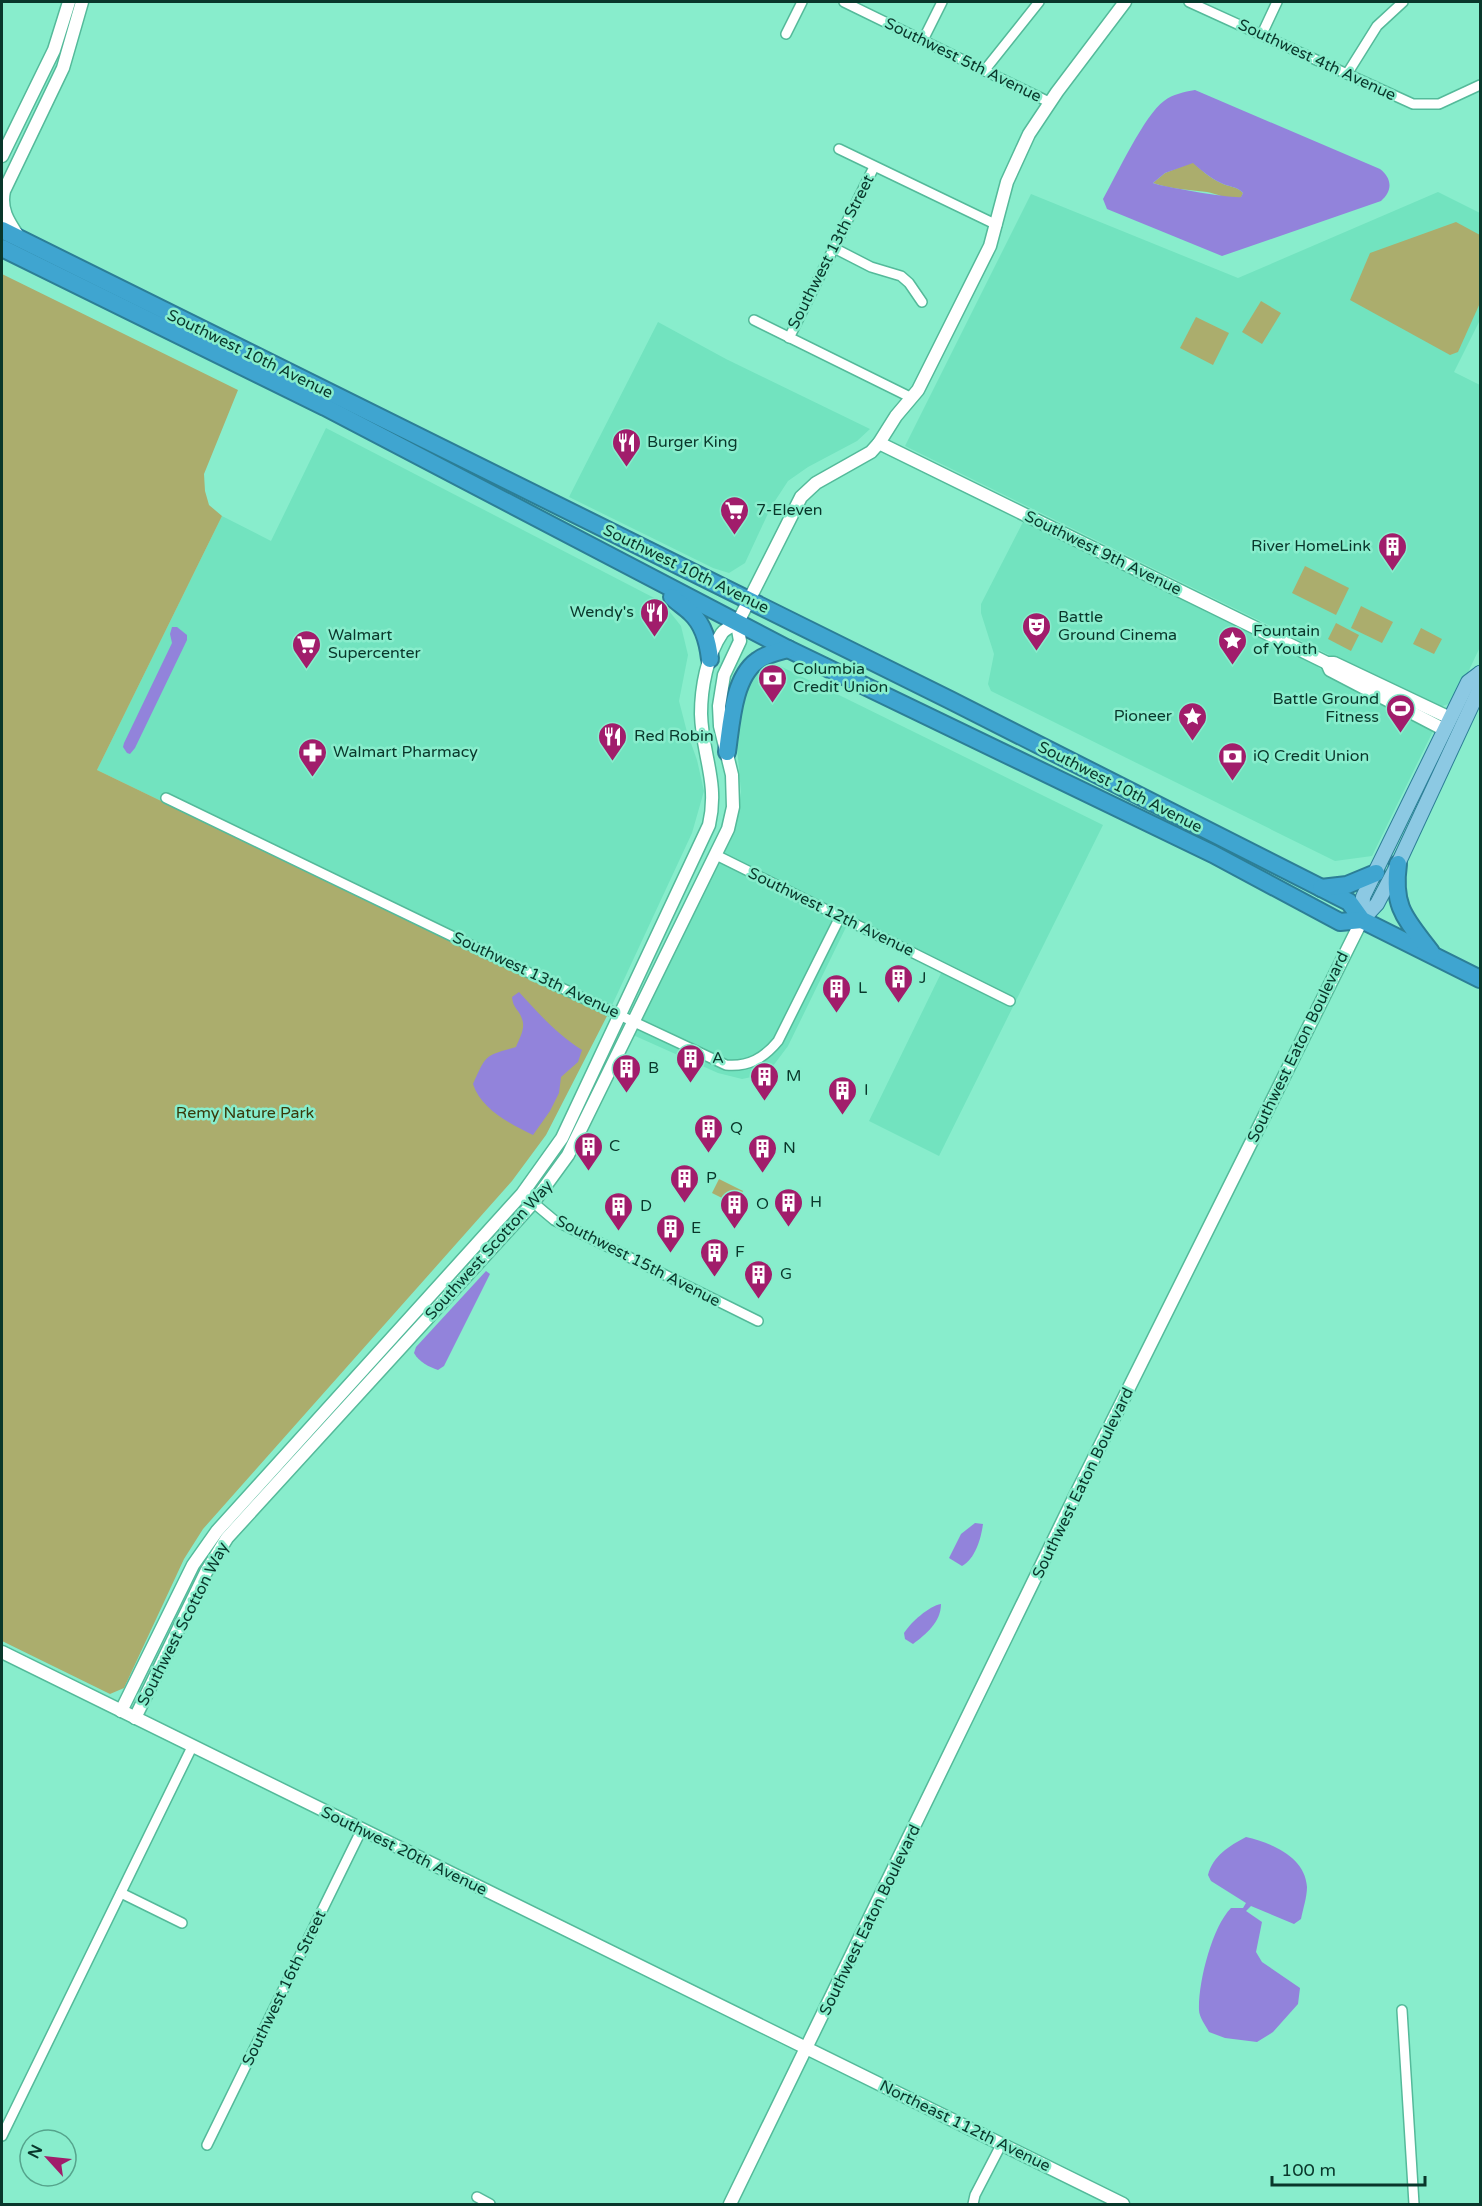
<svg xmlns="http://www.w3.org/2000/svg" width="1482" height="2206" viewBox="0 0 1482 2206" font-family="'Varela Round',sans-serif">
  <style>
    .built { fill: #72e3bf }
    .green { fill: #abad6d }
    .water { fill: #9283db; fill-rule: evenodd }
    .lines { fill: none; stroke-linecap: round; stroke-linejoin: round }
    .street-casing { stroke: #54ba9a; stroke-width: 12 }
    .secondary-casing { stroke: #54ba9a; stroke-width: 15 }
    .primary-casing { stroke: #2c7e96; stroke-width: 16 }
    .highway-casing { stroke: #2c7e96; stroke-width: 20 }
    .street { stroke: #fff; stroke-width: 9 }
    .secondary { stroke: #fff; stroke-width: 12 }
    .primary { stroke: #8cc9e3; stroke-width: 14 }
    .highway { stroke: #3fa5d0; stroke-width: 16 }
    .labels { text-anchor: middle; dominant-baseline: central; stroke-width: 5; stroke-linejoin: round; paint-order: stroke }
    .street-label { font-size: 16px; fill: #09372b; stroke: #88edcc }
    .poi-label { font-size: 16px; fill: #09372b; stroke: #88edcc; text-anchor: start }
    .park-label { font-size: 16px; fill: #393a0c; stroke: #88edcc }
  </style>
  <rect width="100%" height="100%" fill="#88edcc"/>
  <g class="built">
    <polygon points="1438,192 1480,213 1480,320 1454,372 1480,385 1480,647 1454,702 1437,708 905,446 1031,194 1238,278"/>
    <polygon points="658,322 726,359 870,429 857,441 808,467 788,481 771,507 745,563 729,573 713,568 569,497"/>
    <polygon points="326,428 662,602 681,626 688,655 679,701 687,732 697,760 704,791 692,833 607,1016 97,770 222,516 271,541"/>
    <polygon points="1024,520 1313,663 1333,679 1434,729 1372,856 1335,861 991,691 988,684 994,654 981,613 981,604"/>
    <polygon points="768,663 778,665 1103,825 939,1156 869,1121 945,965 850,919 788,1046 770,1070 761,1075 742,1079 718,1073 633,1035 730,841 737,820 741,792 736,736 740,706 751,677"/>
  </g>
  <g class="green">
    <path d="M1193,162C1201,170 1210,178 1221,183C1228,187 1237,186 1243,193L1241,198C1230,201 1218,194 1207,192C1189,190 1171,189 1153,183L1165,173Z"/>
    <polygon points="1456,222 1480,235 1480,303 1458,352 1450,355 1350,300 1370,253"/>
    <polygon points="2,274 238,390 204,474 205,491 209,505 222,516 97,770 607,1016 546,1135 512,1181 203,1529 184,1559 124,1688 110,1694 2,1641"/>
    <polygon points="1261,301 1281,313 1262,344 1242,332"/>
    <polygon points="1196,317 1229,333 1213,365 1180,348"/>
    <polygon points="1305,566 1349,588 1336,615 1292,593"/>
    <polygon points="1361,606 1393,622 1382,643 1351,628"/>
    <polygon points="1336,623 1359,635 1351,651 1328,639"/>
    <polygon points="1421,628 1442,639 1434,654 1413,644"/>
    <polygon points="719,1179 743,1191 736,1205 712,1193"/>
  </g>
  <g class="water">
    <path d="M1195,90L1380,169C1392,178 1393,191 1381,201L1222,256L1107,209L1103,199C1116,176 1145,114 1164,101C1173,94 1184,92 1195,90ZM1193,163C1201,170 1210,178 1221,183C1228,187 1237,186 1243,193L1241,197C1235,199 1163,187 1153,183L1165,173Z"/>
    <polygon points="172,627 177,627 187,635 187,640 135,748 130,754 127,753 123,747 124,743 172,643 170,634"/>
    <path d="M519,992C539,1014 557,1034 582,1050L578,1062L561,1077L559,1093L550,1111L533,1135C510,1124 481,1109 473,1084C487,1053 485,1056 516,1047C519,1039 526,1028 522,1019C519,1009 513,1009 512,997Z"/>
    <path d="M486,1271L490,1274L444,1366L438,1370C429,1367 419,1362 414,1353L416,1347Z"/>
    <path d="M975,1523L983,1524C981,1539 975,1559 962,1566L949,1558L961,1534Z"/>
    <path d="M941,1604C941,1622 926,1634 913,1644L905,1639L904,1633C911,1622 929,1606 941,1604Z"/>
    <path d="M1246,1837C1271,1843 1305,1856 1307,1887C1307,1897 1303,1909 1301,1919L1294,1924L1251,1906L1246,1911L1262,1922L1256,1952L1262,1962L1300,1988L1298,2004L1273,2032L1257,2042L1225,2038L1209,2032C1206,2026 1199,2017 1199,2010C1198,1983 1212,1927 1231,1908H1243L1246,1903L1211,1881L1208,1875C1213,1856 1229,1846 1246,1837Z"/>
  </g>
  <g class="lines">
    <defs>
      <g id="street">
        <polyline points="844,2 1049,102"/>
        <polyline points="1189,2 1413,104 1439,104 1480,85"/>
        <polyline points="786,34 802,2"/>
        <polyline points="1262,34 1277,2"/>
        <polyline points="923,40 942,2"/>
        <polyline points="984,71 1039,2"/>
        <polyline points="1347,74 1377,26 1403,2"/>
        <polyline points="839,149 997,225"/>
        <polyline points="834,248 871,267 901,276 909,283 922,302"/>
        <polyline points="754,320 912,398"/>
        <polyline points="789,338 874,167"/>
        <path d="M166,798L489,954L726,1065C749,1067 764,1058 778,1041L840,917"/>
        <polyline points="716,855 1010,1001"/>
        <polyline points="529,1199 554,1220 758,1321"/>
        <polyline points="121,1893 182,1923"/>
        <polyline points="1402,2010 1414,2204"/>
        <polyline points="2,2136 192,1747"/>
        <polyline points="207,2145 361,1831"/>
        <polyline points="477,2197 490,2204"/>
        <polyline points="973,2204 975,2195 1001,2145"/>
      </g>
      <g id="secondary">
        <polyline points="2,156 54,50 69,2"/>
        <path d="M18,236C8,221 0,209 4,191L63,68L82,2"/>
        <polyline points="879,443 1327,663 1334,663 1450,718"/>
        <polyline points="1327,663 1330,670 1445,730"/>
        <polyline points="2,1652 1123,2204"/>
        <path d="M121,1711L193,1565L217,1531L522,1194L562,1138L709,825C719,782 702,755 701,714C701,688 707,655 722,633C725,629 732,626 737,624"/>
        <polyline points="135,1718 206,1572 227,1538 533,1203 568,1155 728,829 733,807 732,775 720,726 719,706 724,675 740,641 737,624 801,497 816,483 871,452 879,443 896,416 918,390 990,246 1007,182 1029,134 1057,92 1125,2"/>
        <polyline points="730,2204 1075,1496 1362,920"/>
      </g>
      <g id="primary">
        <polyline points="1362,920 1363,897 1468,682 1480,673"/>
        <polyline points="1362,920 1377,904 1398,864 1479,690 1480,673"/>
      </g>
      <g id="highway">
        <polyline points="2,230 950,700 1349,902 1362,920 1480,979"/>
        <polyline points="2,248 325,407 788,649 1213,854 1340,922 1362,920"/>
        <path d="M672,597C678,603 685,607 691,613C704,625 708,642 710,659"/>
        <path d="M727,752C731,725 733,678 757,661C766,654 777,652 788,649"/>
        <path d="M1398,864C1392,908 1406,919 1431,952"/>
        <polyline points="1321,888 1347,885 1376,873"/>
      </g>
    </defs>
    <use href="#street" class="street-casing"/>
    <use href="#secondary" class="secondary-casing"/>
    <use href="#primary" class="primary-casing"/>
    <use href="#highway" class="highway-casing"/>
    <use href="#street" class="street"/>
    <use href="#secondary" class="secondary"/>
    <use href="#primary" class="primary"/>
    <use href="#highway" class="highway"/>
  </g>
  <defs>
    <symbol id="restaurant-pin" viewBox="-11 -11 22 30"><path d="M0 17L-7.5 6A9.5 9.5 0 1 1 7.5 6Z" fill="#a11d6b" stroke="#88edcc"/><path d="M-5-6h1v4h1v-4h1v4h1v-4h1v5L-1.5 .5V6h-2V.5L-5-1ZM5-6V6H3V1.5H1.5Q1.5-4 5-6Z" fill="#fff"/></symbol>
    <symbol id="supermarket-pin" viewBox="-11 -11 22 30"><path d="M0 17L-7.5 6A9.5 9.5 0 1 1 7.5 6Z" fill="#a11d6b" stroke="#88edcc"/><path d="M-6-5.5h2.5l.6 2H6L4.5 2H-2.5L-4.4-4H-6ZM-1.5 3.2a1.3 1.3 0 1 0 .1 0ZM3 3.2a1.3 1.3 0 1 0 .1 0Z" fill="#fff"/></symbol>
    <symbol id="building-pin" viewBox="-11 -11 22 30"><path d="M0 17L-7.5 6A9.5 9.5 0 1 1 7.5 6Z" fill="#a11d6b" stroke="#88edcc"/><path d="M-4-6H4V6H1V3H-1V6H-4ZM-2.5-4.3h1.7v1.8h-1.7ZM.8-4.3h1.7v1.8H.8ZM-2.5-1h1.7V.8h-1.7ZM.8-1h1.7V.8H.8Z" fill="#fff"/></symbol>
    <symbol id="theatre-pin" viewBox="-11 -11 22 30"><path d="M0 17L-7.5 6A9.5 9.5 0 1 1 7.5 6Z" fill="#a11d6b" stroke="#88edcc"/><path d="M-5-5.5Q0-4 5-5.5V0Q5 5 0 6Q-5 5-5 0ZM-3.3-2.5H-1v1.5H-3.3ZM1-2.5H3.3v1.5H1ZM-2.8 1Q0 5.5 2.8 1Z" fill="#fff"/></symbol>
    <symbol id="sight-pin" viewBox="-11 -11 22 30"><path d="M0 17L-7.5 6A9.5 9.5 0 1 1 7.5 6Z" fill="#a11d6b" stroke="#88edcc"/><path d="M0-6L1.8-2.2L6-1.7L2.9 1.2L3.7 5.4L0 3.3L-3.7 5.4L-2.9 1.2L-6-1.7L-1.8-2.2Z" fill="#fff"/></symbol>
    <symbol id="bank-pin" viewBox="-11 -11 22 30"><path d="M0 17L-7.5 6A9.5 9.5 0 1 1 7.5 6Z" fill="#a11d6b" stroke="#88edcc"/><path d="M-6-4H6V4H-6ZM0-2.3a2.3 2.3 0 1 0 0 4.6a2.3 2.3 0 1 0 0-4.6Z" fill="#fff"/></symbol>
    <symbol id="stadium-pin" viewBox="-11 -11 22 30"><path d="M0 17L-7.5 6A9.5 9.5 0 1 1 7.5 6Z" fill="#a11d6b" stroke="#88edcc"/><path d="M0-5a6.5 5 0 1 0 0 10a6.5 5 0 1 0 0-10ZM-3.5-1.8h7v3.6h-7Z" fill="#fff"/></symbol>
    <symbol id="pharmacy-pin" viewBox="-11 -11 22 30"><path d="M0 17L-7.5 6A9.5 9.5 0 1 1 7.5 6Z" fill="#a11d6b" stroke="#88edcc"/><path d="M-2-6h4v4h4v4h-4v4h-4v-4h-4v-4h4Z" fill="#fff"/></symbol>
  </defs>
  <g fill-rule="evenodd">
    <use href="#restaurant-pin" x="610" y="426" width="33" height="45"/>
    <use href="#supermarket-pin" x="718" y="494" width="33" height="45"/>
    <use href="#building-pin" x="1376" y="530" width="33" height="45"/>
    <use href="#restaurant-pin" x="638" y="596" width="33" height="45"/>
    <use href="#theatre-pin" x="1020" y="610" width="33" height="45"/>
    <use href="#sight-pin" x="1216" y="624" width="33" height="45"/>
    <use href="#supermarket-pin" x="290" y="628" width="33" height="45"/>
    <use href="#bank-pin" x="756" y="662" width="33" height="45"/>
    <use href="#stadium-pin" x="1384" y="692" width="33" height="45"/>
    <use href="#sight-pin" x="1176" y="700" width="33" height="45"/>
    <use href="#restaurant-pin" x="596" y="720" width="33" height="45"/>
    <use href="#pharmacy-pin" x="296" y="736" width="33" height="45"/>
    <use href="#bank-pin" x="1216" y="740" width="33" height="45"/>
    <use href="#building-pin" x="882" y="962" width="33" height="45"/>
    <use href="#building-pin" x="820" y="972" width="33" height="45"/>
    <use href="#building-pin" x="674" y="1042" width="33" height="45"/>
    <use href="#building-pin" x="610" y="1052" width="33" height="45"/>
    <use href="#building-pin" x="748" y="1060" width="33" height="45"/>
    <use href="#building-pin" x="826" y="1074" width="33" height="45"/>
    <use href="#building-pin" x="692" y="1112" width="33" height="45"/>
    <use href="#building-pin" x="572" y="1130" width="33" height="45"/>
    <use href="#building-pin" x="746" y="1132" width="33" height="45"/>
    <use href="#building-pin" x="668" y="1162" width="33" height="45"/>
    <use href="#building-pin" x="772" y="1186" width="33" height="45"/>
    <use href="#building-pin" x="718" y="1188" width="33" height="45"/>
    <use href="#building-pin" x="602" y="1190" width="33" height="45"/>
    <use href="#building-pin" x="654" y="1212" width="33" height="45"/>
    <use href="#building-pin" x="698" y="1236" width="33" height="45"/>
    <use href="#building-pin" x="742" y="1258" width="33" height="45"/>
  </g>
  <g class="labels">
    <g class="street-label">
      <text transform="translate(963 60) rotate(26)">Southwest 5th Avenue</text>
      <text transform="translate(1317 60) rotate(25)">Southwest 4th Avenue</text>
      <text transform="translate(831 252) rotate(-63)">Southwest 13th Street</text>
      <text transform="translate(250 354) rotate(26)">Southwest 10th Avenue</text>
      <text transform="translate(1103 553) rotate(26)">Southwest 9th Avenue</text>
      <text transform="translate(686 569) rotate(26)">Southwest 10th Avenue</text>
      <text transform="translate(1120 787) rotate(27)">Southwest 10th Avenue</text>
      <text transform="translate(831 912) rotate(26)">Southwest 12th Avenue</text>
      <text transform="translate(536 975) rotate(25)">Southwest 13th Avenue</text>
      <text transform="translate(1298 1047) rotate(-64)">Southwest Eaton Boulevard</text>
      <text transform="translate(489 1250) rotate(-48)">Southwest Scotton Way</text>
      <text transform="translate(638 1261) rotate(27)">Southwest 15th Avenue</text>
      <text transform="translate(1083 1483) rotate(-64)">Southwest Eaton Boulevard</text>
      <text transform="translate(183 1624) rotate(-63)">Southwest Scotton Way</text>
      <text transform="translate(404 1851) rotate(26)">Southwest 20th Avenue</text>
      <text transform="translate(870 1920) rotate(-64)">Southwest Eaton Boulevard</text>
      <text transform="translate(284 1988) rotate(-64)">Southwest 16th Street</text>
      <text transform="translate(965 2126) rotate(26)">Northeast 112th Avenue</text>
    </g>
    <g class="poi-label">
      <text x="647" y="442">Burger King</text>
      <text x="756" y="510">7-Eleven</text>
      <text x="1371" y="546" text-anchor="end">River HomeLink</text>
      <text x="634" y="612" text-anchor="end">Wendy's</text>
      <text x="1058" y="617">Battle<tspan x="1058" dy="18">Ground Cinema</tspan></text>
      <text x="1253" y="631">Fountain<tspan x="1253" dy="18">of Youth</tspan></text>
      <text x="328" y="635">Walmart<tspan x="328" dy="18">Supercenter</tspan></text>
      <text x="793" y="669">Columbia<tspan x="793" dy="18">Credit Union</tspan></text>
      <text x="1379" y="699" text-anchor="end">Battle Ground<tspan x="1379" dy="18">Fitness</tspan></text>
      <text x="1172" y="716" text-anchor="end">Pioneer</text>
      <text x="634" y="736">Red Robin</text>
      <text x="333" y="752">Walmart Pharmacy</text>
      <text x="1253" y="756">iQ Credit Union</text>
      <text x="919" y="978">J</text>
      <text x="858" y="988">L</text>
      <text x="712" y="1058">A</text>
      <text x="648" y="1068">B</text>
      <text x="786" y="1076">M</text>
      <text x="864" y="1090">I</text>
      <text x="730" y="1128">Q</text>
      <text x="609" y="1146">C</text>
      <text x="783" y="1148">N</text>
      <text x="706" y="1178">P</text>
      <text x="810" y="1202">H</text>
      <text x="756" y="1204">O</text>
      <text x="640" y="1206">D</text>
      <text x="691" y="1228">E</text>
      <text x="735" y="1252">F</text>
      <text x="780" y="1274">G</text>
    </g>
    <g class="park-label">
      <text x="245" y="1113">Remy Nature Park</text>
    </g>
  </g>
  <rect width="1482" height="2206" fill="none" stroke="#09372b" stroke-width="6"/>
  <g transform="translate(48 2158) rotate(297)"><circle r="28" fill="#88edcc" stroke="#55a48c" stroke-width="1.5"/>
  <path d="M0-4.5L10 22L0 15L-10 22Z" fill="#a11d6b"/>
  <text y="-9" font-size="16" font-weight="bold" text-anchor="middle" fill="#09372b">N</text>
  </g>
  <path d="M1272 2176v9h153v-9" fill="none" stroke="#09372b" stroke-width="3"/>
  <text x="1281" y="2176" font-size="18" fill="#09372b" stroke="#88edcc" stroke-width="4.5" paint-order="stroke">100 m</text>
</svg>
